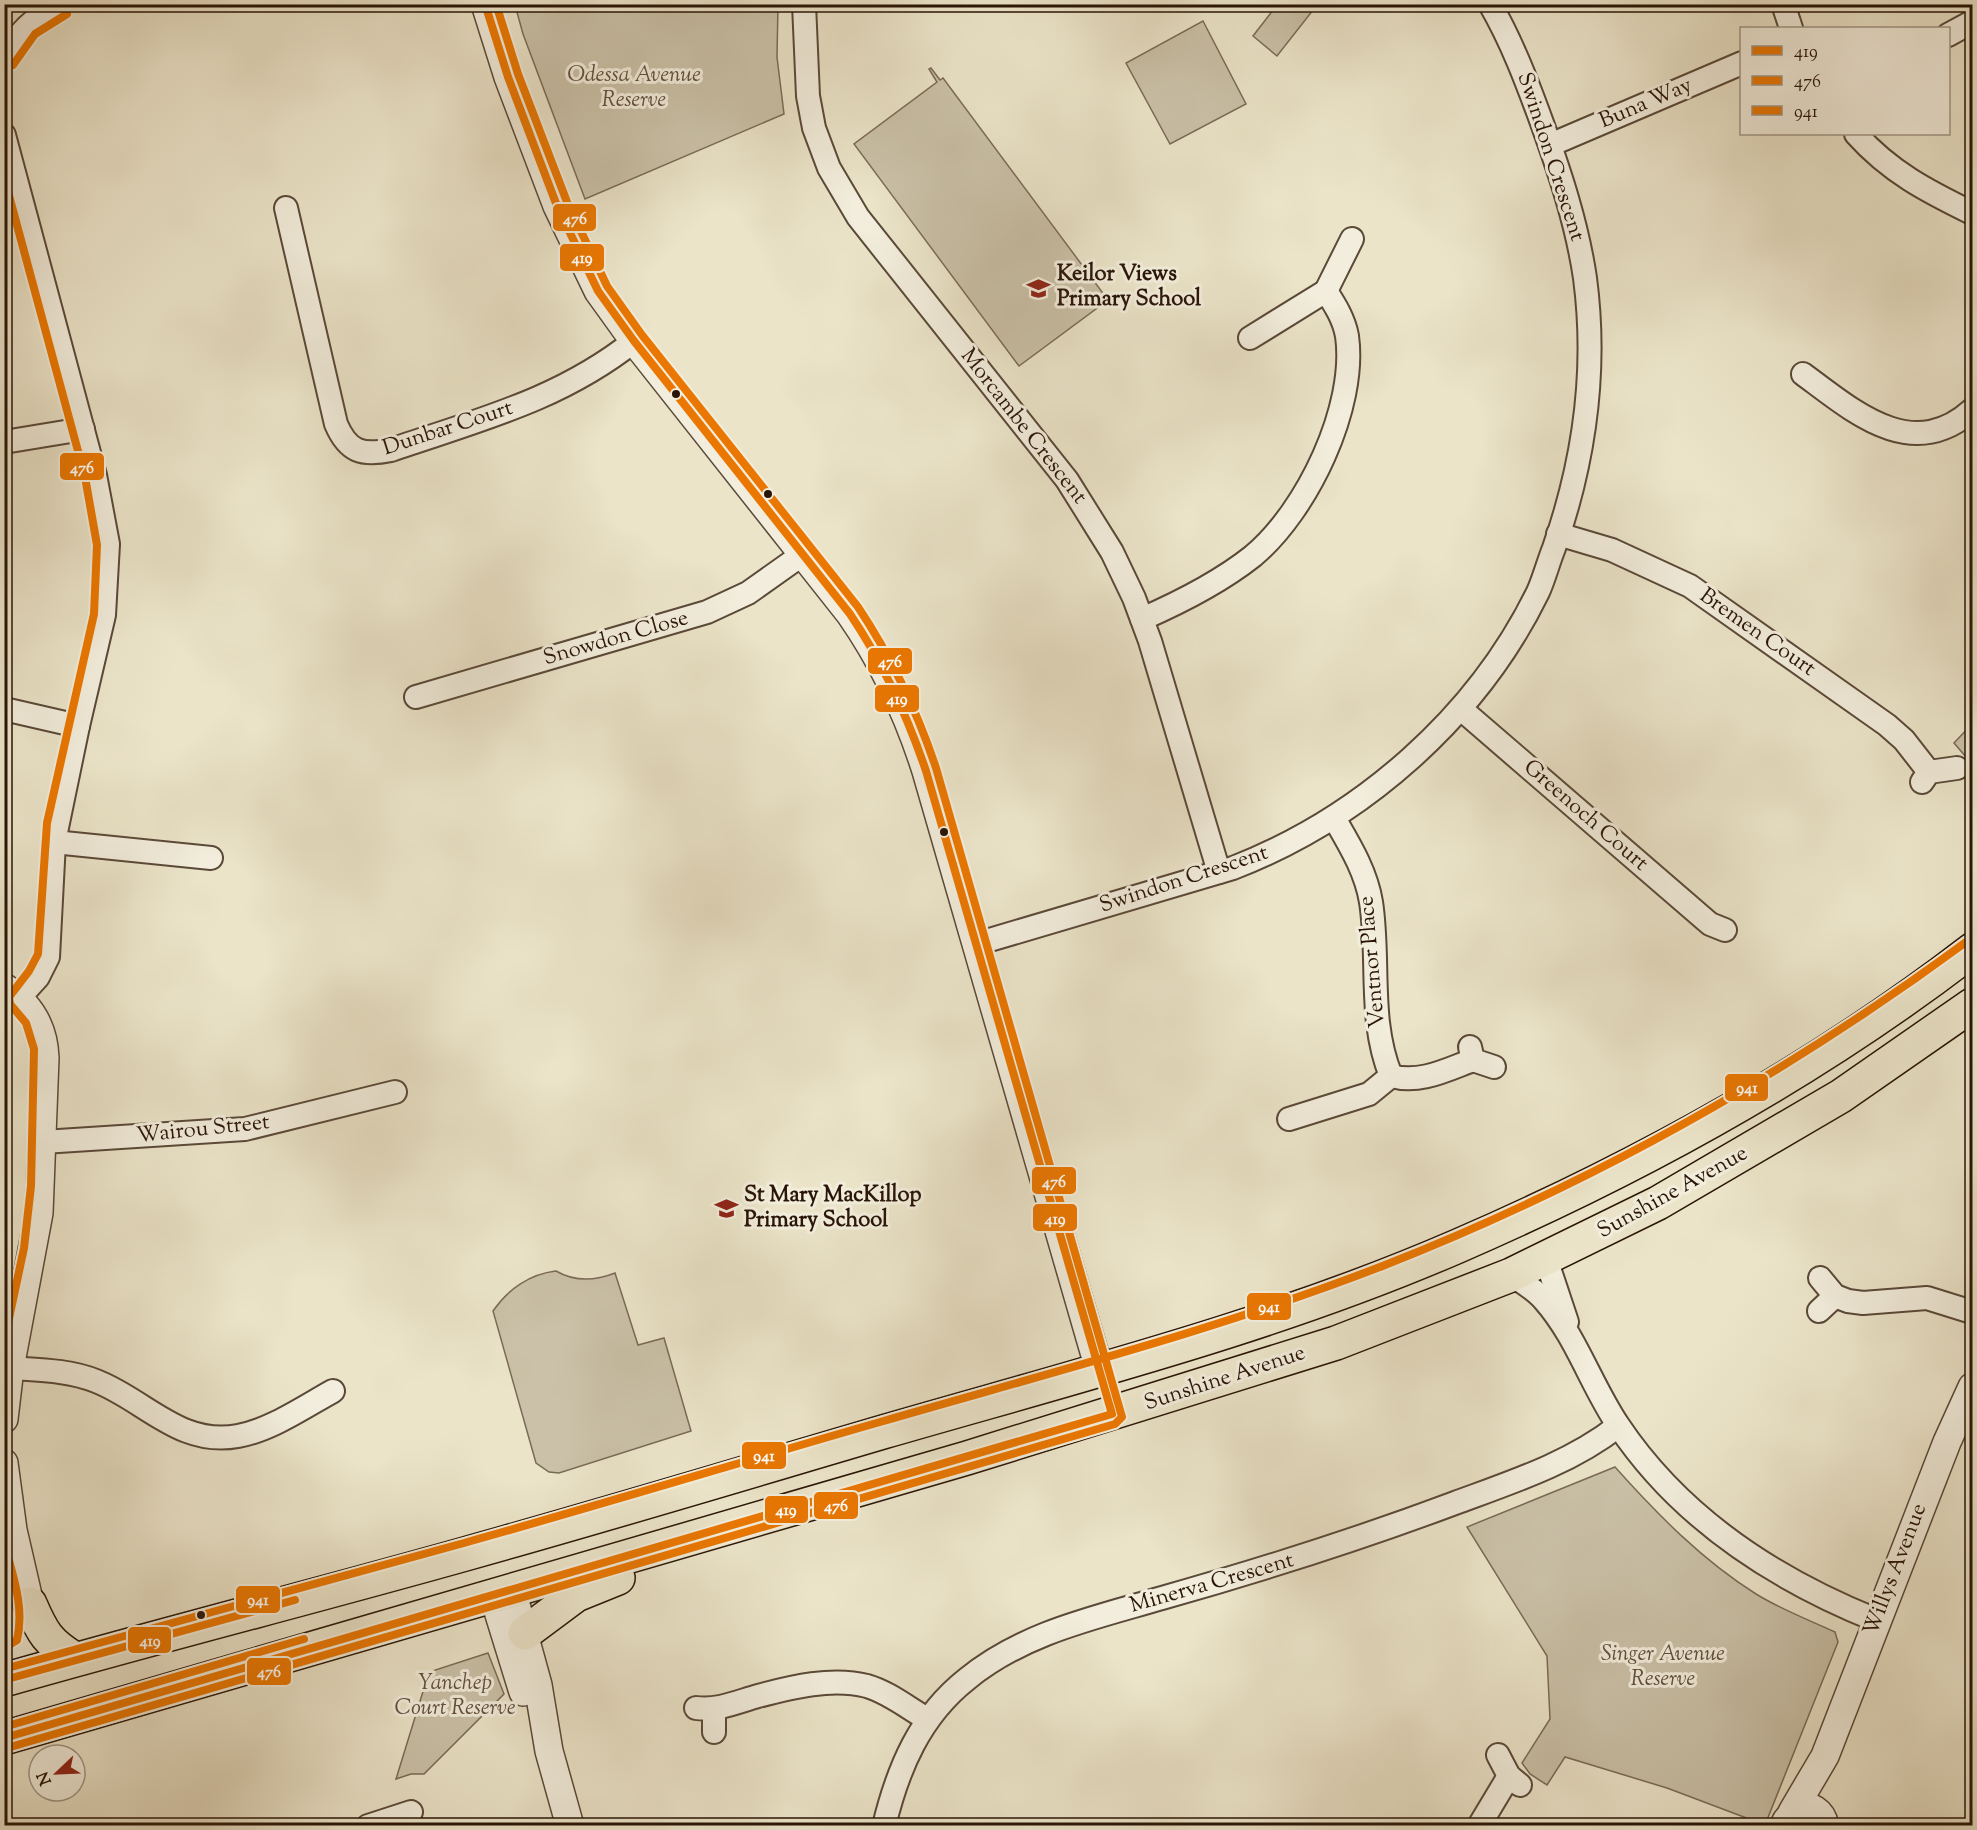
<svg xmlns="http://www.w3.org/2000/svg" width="1977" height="1830" viewBox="0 0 1977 1830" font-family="'Sorts Mill Goudy',serif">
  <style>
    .park { fill: #cac1a8; stroke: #7a6b58; stroke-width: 1.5 }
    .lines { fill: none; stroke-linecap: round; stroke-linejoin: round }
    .minor-casing { stroke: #5a4938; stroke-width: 26 }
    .tertiary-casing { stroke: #5a4938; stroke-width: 30 }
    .primary-casing { stroke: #291507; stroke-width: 36 }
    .minor { stroke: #f2eddc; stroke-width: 22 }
    .tertiary { stroke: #f2eddc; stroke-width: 27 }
    .primary { stroke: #ebe4c9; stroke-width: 33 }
    .bus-1-casing { stroke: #f2eddc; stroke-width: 12 }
    .bus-2-casing { stroke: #f2eddc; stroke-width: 12 }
    .bus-3-casing { stroke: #f2eddc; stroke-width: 12 }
    .bus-1 { stroke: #ea7701; stroke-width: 8 }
    .bus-2 { stroke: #ea7701; stroke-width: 8 }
    .bus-3 { stroke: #ea7701; stroke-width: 8 }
    .bus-dot { fill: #291507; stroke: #f2eddc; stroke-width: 2 }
    .labels { text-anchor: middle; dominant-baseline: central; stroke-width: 6; stroke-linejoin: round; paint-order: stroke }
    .park-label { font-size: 22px; font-style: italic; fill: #61513f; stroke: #f2eddc }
    .street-label { font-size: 22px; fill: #291507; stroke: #f2eddc }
    .poi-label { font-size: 22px; font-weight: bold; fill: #291507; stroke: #f2eddc; text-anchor: start }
    .line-badge { stroke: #f2eddc; stroke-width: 2 }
    .badge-label { font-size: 16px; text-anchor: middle; font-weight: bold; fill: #fff }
  </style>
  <rect width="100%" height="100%" fill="#ebe4c9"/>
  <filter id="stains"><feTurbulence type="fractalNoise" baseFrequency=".00333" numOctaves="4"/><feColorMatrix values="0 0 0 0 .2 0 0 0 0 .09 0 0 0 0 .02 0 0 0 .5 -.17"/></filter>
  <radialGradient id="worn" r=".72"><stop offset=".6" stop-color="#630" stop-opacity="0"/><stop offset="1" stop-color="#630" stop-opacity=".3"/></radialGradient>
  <g class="park">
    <polygon points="515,5 778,5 777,57 784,114 585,199 523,34"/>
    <polygon points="1277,5 1317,5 1277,56 1253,36"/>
    <polygon points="1203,21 1246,104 1170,144 1126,63"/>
    <polygon points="931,68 940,80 943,78 1108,300 1019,366 854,144 937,82 929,69"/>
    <polygon points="1972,724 1972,772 1966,757 1954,743"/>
    <path d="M556,1271C575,1282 595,1281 615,1273L638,1345L664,1338L691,1431L559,1473L549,1472L536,1463L493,1311C508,1289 530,1274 556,1271Z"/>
    <path d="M1615,1467C1657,1514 1702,1560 1756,1594C1780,1609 1809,1620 1835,1632L1838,1642L1765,1825L1667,1788L1565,1757L1547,1785L1530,1774L1522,1763L1550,1719L1547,1656L1467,1527Z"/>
    <polygon points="488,1653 504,1694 424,1774 411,1774 396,1779 429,1672"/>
  </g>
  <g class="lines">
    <defs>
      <g id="minor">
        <polyline points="804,4 808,96 814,128 829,168 858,217 1067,480 1112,552 1134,598 1150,641 1219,872"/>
        <polyline points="1783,4 1791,28"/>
        <polyline points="1948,35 1972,22"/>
        <path d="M4,60C16,33 36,15 63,4"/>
        <path d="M1856,134C1890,172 1927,191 1972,213"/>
        <polyline points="4,135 95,475 108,544 104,615 78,726 54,842 48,957 38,977 19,998"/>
        <polyline points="1550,145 1742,63"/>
        <path d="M286,208L336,424C348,452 362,456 391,450C478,420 560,400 634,341"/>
        <polyline points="1250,338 1326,291 1352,239"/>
        <path d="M1803,374C1853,411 1912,464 1972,410"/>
        <polyline points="4,442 83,429"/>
        <polyline points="1558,534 1612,550 1690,586 1887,725 1904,740 1929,772"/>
        <path d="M1142,619C1181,602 1219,583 1253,556C1307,511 1357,407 1347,336C1344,319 1335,305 1326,291"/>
        <polyline points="416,697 707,612 748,593 803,554"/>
        <polyline points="4,709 78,726"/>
        <polyline points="1461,709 1710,924 1725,930"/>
        <polyline points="1922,782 1929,772 1957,768"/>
        <path d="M1334,818C1349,844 1366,871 1371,902C1380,960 1368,1020 1391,1076"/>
        <polyline points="54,842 211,858"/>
        <path d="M976,944L1233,868C1362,818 1477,717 1538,592C1544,579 1548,563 1554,548C1584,462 1597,369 1585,278C1577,224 1560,173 1542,123C1527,82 1512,42 1490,4"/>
        <polyline points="1470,1047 1473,1060 1494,1067"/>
        <path d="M1391,1076C1420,1084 1446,1070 1473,1060"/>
        <polyline points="1289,1119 1369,1094 1391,1076"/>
        <polyline points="43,1142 245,1129 395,1092"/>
        <polyline points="1546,1259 1567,1322"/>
        <path d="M1511,1275C1522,1282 1535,1289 1544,1300C1576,1336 1591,1385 1618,1425C1680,1518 1774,1579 1876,1620"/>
        <polyline points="1820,1278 1835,1296 1848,1301 1863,1303 1927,1298 1972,1312"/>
        <polyline points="1819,1311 1835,1296"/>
        <path d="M10,1368C38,1370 69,1370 96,1381C145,1400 180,1447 238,1436C271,1430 304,1407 333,1391"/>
        <path d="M696,1708C717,1711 737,1702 758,1696C792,1687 832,1677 867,1686C888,1692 908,1708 927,1719"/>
        <polyline points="714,1732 714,1709"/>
        <polyline points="1498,1755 1509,1776 1520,1785"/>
        <polyline points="368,1826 411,1812"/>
        <path d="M884,1826C898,1768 920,1716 967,1679C1023,1633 1094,1618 1162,1598C1261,1570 1359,1539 1455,1503C1512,1482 1571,1463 1618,1426"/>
        <polyline points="1479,1826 1509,1776"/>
      </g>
      <g id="tertiary">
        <path d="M485,4L508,77L557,206L598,291L634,341L850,614C884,663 908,714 926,771L1099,1369"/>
        <path d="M4,987C30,1004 44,1028 45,1058L39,1213L10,1368L4,1419"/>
        <polyline points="4,1463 13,1530 30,1604"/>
        <polyline points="512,1590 538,1685 549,1751 570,1826"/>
        <polyline points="493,1595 523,1692"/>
        <polyline points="1792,1812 1825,1756 1947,1442 1972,1387"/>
        <path d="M1786,1821L1797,1808C1811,1804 1822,1811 1825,1826"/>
      </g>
      <g id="primary">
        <path d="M30,1604C42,1632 48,1643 75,1659"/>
        <polyline points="525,1633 576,1595 618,1578"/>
        <path d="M4,1680C158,1636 312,1597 465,1554C605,1515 744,1473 883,1432C1076,1376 1274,1326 1458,1246C1640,1167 1815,1071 1972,950"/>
        <polyline points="4,1738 967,1458 1336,1343 1511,1275 1658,1203 1841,1096 1972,1005"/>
      </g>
    </defs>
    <use href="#minor" class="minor-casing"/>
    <use href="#tertiary" class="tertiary-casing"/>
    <use href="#primary" class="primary-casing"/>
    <use href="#minor" class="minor"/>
    <use href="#tertiary" class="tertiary"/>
    <use href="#primary" class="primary"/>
    <defs>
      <g id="bus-1">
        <polyline points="4,1680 295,1600"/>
        <path d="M4,1738L1112,1414L926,771C907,715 883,663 850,614L634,341L598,291L557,206L508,77L485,4"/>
      </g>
      <g id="bus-2">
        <polyline points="13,65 35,34 67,14"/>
        <polyline points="4,177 85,477 97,545 94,614 47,823 38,954 29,971 9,997 10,1004 26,1023 34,1049 31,1186 24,1248 4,1342"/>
        <path d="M4,1542C12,1574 25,1606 17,1640L4,1648"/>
        <path d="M7,1748L1115,1424L1122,1417L936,768C917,711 892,658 858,607L642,335L607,286L567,202L518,74L496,4"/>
      </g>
      <g id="bus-3">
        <path d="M4,1669C157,1626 311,1586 464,1543C603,1504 741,1462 880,1422C1049,1373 1221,1329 1385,1265C1593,1183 1787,1074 1966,942"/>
        <polyline points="4,1727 304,1639"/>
      </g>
    </defs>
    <use href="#bus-1" class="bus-1-casing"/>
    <use href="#bus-2" class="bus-2-casing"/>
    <use href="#bus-3" class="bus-3-casing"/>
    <use href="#bus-1" class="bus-1"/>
    <use href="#bus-2" class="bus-2"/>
    <use href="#bus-3" class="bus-3"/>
  </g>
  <defs>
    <symbol id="school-bare" viewBox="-9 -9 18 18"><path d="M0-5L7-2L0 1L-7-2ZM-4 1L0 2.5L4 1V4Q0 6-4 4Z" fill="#8f2418" stroke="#f2eddc" stroke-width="2.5" paint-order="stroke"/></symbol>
  </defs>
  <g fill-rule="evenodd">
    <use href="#school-bare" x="1022" y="272" width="33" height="33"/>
    <use href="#school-bare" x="710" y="1192" width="33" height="33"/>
  </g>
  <g class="bus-dot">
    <circle cx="676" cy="394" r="5"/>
    <circle cx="768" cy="494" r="5"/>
    <circle cx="944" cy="832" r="5"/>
    <circle cx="201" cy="1615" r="5"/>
  </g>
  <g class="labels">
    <g class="park-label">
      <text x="634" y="76">Odessa Avenue<tspan x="634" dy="25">Reserve</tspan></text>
      <text x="1663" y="1655">Singer Avenue<tspan x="1663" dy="25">Reserve</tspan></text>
      <text x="455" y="1684">Yanchep<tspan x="455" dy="25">Court Reserve</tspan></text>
    </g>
    <g class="street-label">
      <text transform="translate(1646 104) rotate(-23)">Buna Way</text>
      <text transform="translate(1550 157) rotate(72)">Swindon Crescent</text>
      <text transform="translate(1023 427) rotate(52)">Morcambe Crescent</text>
      <text transform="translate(448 429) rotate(-18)">Dunbar Court</text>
      <text transform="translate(1757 633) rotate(35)">Bremen Court</text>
      <text transform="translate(616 639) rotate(-16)">Snowdon Close</text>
      <text transform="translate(1585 816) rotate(41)">Greenoch Court</text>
      <text transform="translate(1184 880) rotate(-18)">Swindon Crescent</text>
      <text transform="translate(1373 962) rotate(-95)">Ventnor Place</text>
      <text transform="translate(203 1130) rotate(-6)">Wairou Street</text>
      <text transform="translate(1673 1193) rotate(-29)">Sunshine Avenue</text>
      <text transform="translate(1225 1379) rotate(-18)">Sunshine Avenue</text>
      <text transform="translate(1896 1570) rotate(-69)">Willys Avenue</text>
      <text transform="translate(1212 1584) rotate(-16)">Minerva Crescent</text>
    </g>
    <g class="poi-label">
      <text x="1057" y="275">Keilor Views<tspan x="1057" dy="25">Primary School</tspan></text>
      <text x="744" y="1196">St Mary MacKillop<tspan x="744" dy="25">Primary School</tspan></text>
    </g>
  </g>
  <g class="line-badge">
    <rect x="552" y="203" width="45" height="29" rx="6" fill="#ea7701"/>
    <rect x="559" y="243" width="46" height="29" rx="6" fill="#ea7701"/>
    <rect x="59" y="452" width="46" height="29" rx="6" fill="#ea7701"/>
    <rect x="867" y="647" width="46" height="28" rx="6" fill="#ea7701"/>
    <rect x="874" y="684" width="46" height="29" rx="6" fill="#ea7701"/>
    <rect x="1724" y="1073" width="45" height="29" rx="6" fill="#ea7701"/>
    <rect x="1031" y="1166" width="46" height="29" rx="6" fill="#ea7701"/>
    <rect x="1032" y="1203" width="46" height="29" rx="6" fill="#ea7701"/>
    <rect x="1246" y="1292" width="46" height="29" rx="6" fill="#ea7701"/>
    <rect x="741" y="1441" width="46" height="29" rx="6" fill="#ea7701"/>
    <rect x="813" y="1491" width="46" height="29" rx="6" fill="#ea7701"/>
    <rect x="764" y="1495" width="45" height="29" rx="6" fill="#ea7701"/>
    <rect x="235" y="1585" width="46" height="29" rx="6" fill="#ea7701"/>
    <rect x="127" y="1626" width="45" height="28" rx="6" fill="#ea7701"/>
    <rect x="246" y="1657" width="46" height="29" rx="6" fill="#ea7701"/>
  </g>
  <g class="badge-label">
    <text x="575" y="224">476</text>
    <text x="582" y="263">419</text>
    <text x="82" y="473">476</text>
    <text x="890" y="667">476</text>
    <text x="897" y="704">419</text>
    <text x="1747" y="1093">941</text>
    <text x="1054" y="1187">476</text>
    <text x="1055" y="1224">419</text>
    <text x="1269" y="1312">941</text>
    <text x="764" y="1461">941</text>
    <text x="836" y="1511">476</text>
    <text x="786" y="1515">419</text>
    <text x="258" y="1605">941</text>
    <text x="150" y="1646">419</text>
    <text x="269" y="1677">476</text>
  </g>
  <rect width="1977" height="1830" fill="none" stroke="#ebe4c9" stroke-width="24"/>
  <rect x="6" y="6" width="1965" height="1818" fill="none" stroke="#291507" stroke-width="3"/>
  <rect x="12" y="12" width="1953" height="1806" fill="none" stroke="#291507" stroke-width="1.5"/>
  <rect x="1740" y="27" width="210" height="108" fill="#f2eddc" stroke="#a29787" stroke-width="1.5"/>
  <rect x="1752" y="46" width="30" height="9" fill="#ea7701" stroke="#a29787" stroke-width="1.5"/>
  <text x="1794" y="57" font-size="18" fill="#291507">419</text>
  <rect x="1752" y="76" width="30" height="9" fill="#ea7701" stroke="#a29787" stroke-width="1.5"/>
  <text x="1794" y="87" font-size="18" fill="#291507">476</text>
  <rect x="1752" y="106" width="30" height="9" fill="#ea7701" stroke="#a29787" stroke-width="1.5"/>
  <text x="1794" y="117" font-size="18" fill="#291507">941</text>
  <g transform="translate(57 1773) rotate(247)"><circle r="28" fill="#f2eddc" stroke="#a29787" stroke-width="1.5"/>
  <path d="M0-4.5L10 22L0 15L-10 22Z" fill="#8f2418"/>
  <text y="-9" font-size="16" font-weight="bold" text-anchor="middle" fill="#291507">N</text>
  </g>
  <rect width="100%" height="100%" filter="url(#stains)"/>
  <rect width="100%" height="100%" fill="url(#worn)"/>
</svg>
